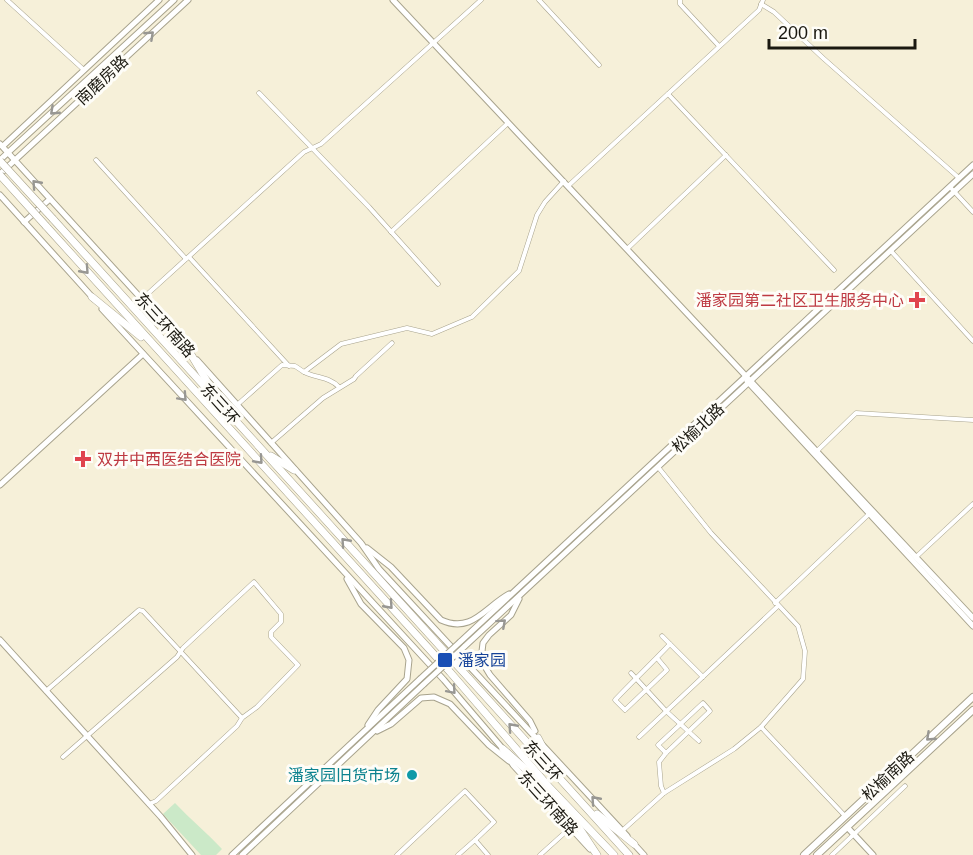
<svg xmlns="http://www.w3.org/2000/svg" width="973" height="855" viewBox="0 0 973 855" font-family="Arial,'Noto Sans SC',sans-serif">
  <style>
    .green { fill: #cbe9c8 }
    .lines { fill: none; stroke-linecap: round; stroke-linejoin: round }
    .minor-casing { stroke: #a8a38d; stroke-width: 5 }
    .tertiary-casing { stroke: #a8a38d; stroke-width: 7 }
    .secondary-casing { stroke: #a8a38d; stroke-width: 7 }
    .primary-casing { stroke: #a8a38d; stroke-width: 8 }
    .trunk-casing { stroke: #a8a38d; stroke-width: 8 }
    .minor { stroke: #fff; stroke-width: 4 }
    .tertiary { stroke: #fff; stroke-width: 5 }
    .secondary { stroke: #fff; stroke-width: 5 }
    .primary { stroke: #fff; stroke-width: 6 }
    .trunk { stroke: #fff; stroke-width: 7 }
    .tertiary-bridge-casing { stroke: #a8a38d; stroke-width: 7; stroke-linecap: butt }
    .trunk-bridge-casing { stroke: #a8a38d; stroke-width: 8; stroke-linecap: butt }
    .tertiary-bridge { stroke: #fff; stroke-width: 5 }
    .trunk-bridge { stroke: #fff; stroke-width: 7 }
    .oneway { stroke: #989793 }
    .health-dot { fill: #e0444e; stroke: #fefdf8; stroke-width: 2 }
    .transit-dot { fill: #1a4fb4; stroke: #fefdf8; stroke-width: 2 }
    .culture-dot { fill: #0f9aa8; stroke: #fefdf8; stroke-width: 2 }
    .labels { text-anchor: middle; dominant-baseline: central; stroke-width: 6; stroke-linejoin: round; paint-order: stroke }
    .street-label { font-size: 16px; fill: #1a1810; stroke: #fefdf8 }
    .health-label { font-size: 16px; fill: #be3a42; stroke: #fefdf8; text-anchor: end }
    .transit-label { font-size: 16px; fill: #164399; stroke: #fefdf8; text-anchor: start }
    .culture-label { font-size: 16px; fill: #0d838f; stroke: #fefdf8; text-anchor: end }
  </style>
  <rect width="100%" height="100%" fill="#f6f0d9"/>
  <path class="green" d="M175,803C190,819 207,833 222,849L216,855H201L163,814Z"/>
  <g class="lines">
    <defs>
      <g id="minor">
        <polyline points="7,0 84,70"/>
        <polyline points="539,0 599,65"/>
        <polyline points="680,0 680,4 719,46"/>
        <polyline points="761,4 774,12 823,58 959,178"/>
        <polyline points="259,93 369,207 438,284"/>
        <polyline points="668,94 834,270"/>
        <polyline points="96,160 186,259"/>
        <polyline points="568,186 759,10 763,0"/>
        <polyline points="950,187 973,212"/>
        <polyline points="391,232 508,123"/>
        <polyline points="627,249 726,155"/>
        <polyline points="891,251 973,341"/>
        <polyline points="189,257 289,366"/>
        <polyline points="142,299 304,152 321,144 481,0"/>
        <path d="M304,372C316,378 330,377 339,387"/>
        <polyline points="237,405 282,365 295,366 304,372 341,344 407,328 432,334 472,317 519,271 537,215 545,202 564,181"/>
        <polyline points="271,443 323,398 354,379 356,376 392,343"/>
        <polyline points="817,451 856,413 973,420"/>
        <polyline points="916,557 973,504"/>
        <polyline points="775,603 869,514"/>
        <polyline points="662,636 703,677"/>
        <path d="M657,658L667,670L625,710L615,700C633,681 652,663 670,644"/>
        <polyline points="631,673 666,711 699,741"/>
        <polyline points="46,691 139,610 143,611 242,718"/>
        <polygon points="703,703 710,711 666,753 658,745"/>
        <polyline points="761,727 845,816"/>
        <polyline points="639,737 778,606"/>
        <polyline points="63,757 177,657 183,648 254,582 281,614 281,622 271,632 271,637 298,665 257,707 242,718 237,726 156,801 149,804"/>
        <polyline points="664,793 661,786 659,762 666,753"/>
        <polyline points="623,830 664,793 734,749 761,727 803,679 805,651 798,626 711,533 658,467"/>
        <polyline points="397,855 465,791 494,822 475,840"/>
        <polyline points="458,855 475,840 488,855"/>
        <polyline points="540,855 570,828"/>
        <polyline points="832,855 905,786"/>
      </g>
      <g id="tertiary">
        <polyline points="393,0 973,618"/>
        <polyline points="0,144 191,353"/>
        <polyline points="3,146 159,0"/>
        <polyline points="0,195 94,299"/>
        <polyline points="24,222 50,199"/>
        <polyline points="102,309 444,680 503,749 513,765 590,849"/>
        <polyline points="197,360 361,543 379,569 627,836"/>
        <polyline points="747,381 973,626"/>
        <polyline points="0,485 143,354"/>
        <path d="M367,548L391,567L441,620C472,634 485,607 509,594"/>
        <polyline points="347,579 361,604 404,648 409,660 407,679 378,710 368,725"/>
        <polyline points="519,599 511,615 489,635 483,643 481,660 490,675 530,721 535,731"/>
        <polyline points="0,640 161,817 192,855"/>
        <polyline points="460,642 973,165"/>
        <polyline points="464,647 973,174"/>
        <polyline points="377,731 391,724 421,698 434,697 450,704 489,745 509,761"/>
        <polyline points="847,827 873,855"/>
        <polyline points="633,843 644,855"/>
        <polyline points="232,855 420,679"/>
        <polyline points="242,855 424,684"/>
      </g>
      <g id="secondary">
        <polyline points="0,160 174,0"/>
        <polyline points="0,174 188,0"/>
      </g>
      <g id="primary">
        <polyline points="804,855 973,697"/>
        <polyline points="817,855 973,710"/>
      </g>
      <g id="trunk">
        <polyline points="53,219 629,855"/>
        <polyline points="46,226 450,672 550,788 614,855"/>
        <polyline points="92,297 141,337"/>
        <polyline points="189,351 214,393"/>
        <polyline points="271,456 294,470"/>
        <polyline points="538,738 555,771"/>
        <polyline points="503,749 541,783"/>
        <polyline points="566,808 597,855"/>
        <polyline points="597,814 634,844"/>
      </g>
    </defs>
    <use href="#minor" class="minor-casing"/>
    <use href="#tertiary" class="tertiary-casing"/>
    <use href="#secondary" class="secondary-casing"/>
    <use href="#primary" class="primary-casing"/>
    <use href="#trunk" class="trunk-casing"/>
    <use href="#minor" class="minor"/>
    <use href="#tertiary" class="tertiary"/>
    <use href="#secondary" class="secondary"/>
    <use href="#primary" class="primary"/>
    <use href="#trunk" class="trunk"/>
    <defs>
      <g id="tertiary-bridge">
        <polyline points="420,679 460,642"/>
        <polyline points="424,684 464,647"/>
      </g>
      <g id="trunk-bridge">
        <polyline points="0,161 53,219"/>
        <polyline points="0,175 46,226"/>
      </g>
    </defs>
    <use href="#tertiary-bridge" class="tertiary-bridge-casing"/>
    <use href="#trunk-bridge" class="trunk-bridge-casing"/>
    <use href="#tertiary-bridge" class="tertiary-bridge"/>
    <use href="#trunk-bridge" class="trunk-bridge"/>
  </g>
  <defs><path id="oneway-chevron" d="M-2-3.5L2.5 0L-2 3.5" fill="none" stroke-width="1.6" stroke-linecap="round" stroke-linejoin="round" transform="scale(1.5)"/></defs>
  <g class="oneway">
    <use href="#oneway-chevron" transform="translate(150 35) rotate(-43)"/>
    <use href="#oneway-chevron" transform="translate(54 111) rotate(137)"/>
    <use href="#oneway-chevron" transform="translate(36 184) rotate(-132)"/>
    <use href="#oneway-chevron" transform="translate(85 270) rotate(48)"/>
    <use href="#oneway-chevron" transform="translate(183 397) rotate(47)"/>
    <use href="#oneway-chevron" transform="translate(259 460) rotate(48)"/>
    <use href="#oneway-chevron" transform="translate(345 542) rotate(-132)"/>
    <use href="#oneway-chevron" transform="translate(389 605) rotate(48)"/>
    <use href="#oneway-chevron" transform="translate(502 623) rotate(-42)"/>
    <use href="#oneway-chevron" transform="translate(452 690) rotate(49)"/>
    <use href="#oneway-chevron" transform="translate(512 727) rotate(-132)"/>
    <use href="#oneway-chevron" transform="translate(930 737) rotate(137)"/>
    <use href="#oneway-chevron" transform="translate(595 800) rotate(-132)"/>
  </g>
  <g class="health-dot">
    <path d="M914 291h6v6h6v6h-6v6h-6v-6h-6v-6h6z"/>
    <path d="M80 450h6v6h6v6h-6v6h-6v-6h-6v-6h6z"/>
  </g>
  <rect class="transit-dot" x="437" y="652" width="16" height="16" rx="3"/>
  <circle class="culture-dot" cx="412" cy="775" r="6"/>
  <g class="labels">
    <g class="street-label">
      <text transform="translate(102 80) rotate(-43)">南磨房路</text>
      <text transform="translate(165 325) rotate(48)">东三环南路</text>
      <text transform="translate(220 404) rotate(48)">东三环</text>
      <text transform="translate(698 428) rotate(-43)">松榆北路</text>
      <text transform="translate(543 761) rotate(48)">东三环</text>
      <text transform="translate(888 776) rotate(-43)">松榆南路</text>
      <text transform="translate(548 803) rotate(48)">东三环南路</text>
    </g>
    <g class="health-label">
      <text x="904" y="300">潘家园第二社区卫生服务中心</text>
      <text x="97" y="459" text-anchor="start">双井中西医结合医院</text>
    </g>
    <g class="transit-label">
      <text x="458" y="660">潘家园</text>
    </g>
    <g class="culture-label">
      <text x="400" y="775">潘家园旧货市场</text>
    </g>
  </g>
  <path d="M769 39v9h146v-9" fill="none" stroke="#1a1810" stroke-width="3"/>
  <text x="778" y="39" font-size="18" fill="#1a1810" stroke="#fefdf8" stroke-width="4.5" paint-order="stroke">200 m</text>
</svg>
